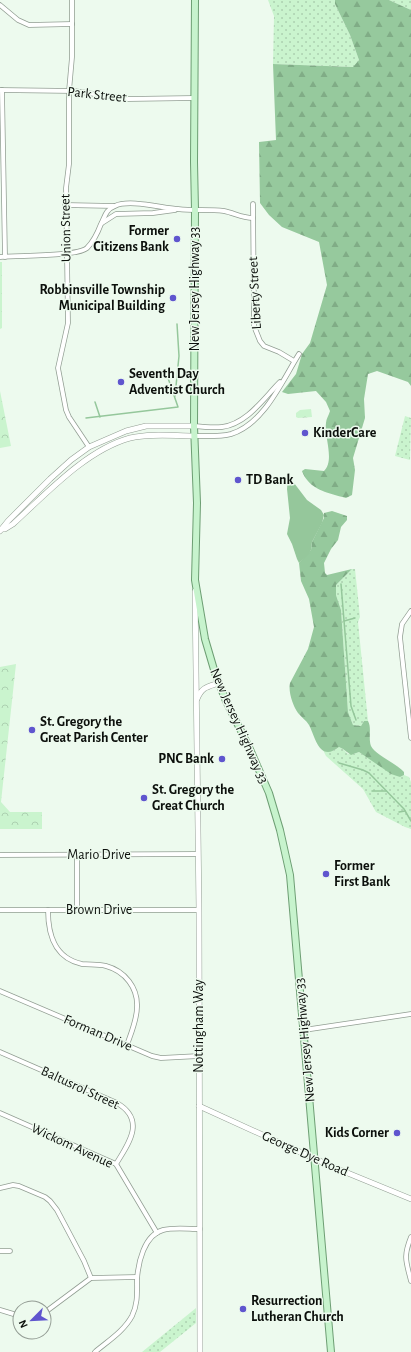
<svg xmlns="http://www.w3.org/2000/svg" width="411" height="1352" viewBox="0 0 411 1352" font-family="'Alegreya Sans',sans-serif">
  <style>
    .grass { fill: url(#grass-dots) }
    .forest { fill: url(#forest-firs) }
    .park { fill: url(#park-crowns) }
    .water { fill: #95c79b }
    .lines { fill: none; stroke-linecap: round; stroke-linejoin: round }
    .stream { stroke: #95c79b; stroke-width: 1.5 }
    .minor-casing { stroke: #929e93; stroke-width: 5.5 }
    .tertiary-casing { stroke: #929e93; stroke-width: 6 }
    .primary-casing { stroke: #6d9e73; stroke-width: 8 }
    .minor { stroke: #fff; stroke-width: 4 }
    .tertiary { stroke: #fff; stroke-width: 5 }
    .primary { stroke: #c7f3cd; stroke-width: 6 }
    .poi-dot { fill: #5f55ce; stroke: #edfaee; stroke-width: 1.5 }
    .labels { text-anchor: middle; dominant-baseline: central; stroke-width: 3; stroke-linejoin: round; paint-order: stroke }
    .street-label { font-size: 14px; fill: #0c100c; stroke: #edfaee }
    .poi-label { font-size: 14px; font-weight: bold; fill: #0c100c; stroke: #edfaee; text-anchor: start }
  </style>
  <defs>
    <pattern id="grass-dots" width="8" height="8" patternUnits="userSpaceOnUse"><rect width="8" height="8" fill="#caf4ce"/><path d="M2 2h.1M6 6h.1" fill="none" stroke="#acd0b0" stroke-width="1.8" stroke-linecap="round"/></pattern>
    <pattern id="forest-firs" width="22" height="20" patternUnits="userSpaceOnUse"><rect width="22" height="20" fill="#96c99d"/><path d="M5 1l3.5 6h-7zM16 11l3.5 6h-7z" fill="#80ac86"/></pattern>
    <pattern id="park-crowns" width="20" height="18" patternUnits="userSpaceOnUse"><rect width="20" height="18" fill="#caf4ce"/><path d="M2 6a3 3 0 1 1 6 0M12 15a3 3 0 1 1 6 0" fill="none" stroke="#acd0b0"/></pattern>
  </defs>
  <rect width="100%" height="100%" fill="#edfaee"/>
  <g class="grass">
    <polygon points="268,0 335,0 335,4 350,35 359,60 354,67 273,64 274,16"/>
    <polygon points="386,0 411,0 411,10 389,0"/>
    <polygon points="405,416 411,418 410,460 395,456"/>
    <polygon points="352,569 355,569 360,617 358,622 368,721 364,721 361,726 353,725 348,712 341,610 336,595 336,585"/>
    <path d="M339,747L343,749L348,754H354L359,752L400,777L404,775L409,777L411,782V829L405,827L376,812L363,789L326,756L323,750C330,752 333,752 339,747Z"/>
    <polygon points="196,1308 196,1323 160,1352 142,1352"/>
  </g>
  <g class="forest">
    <path d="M335,0H389L411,10V386L408,382L377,371L368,374L364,399L365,418L353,458L355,470L352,495L346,498C328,493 309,490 302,471L305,469L324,471C335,460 324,437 326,423C326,419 329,415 330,411L326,402L316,391L288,394L282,392L296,374L302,354L310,343L327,285L319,242L282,227L269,215L260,203L259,142L276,140L273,64L353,67L359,60L350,35L335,4Z"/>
    <path d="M332,511L347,516V520L341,527L338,540L331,549L324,563L325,573L327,575L352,569L336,585V595L341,610L348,712L353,725L361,726L364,721H368C372,728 368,738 371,746C375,755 396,763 404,772V775L400,777L391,774L359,752L351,755L343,749L339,747C319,763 315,736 309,725C306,720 301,717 298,713C293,706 288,692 290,683L308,649L314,627L309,599L301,581L299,563L311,550L312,542L324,518V513Z"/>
  </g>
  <g class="park">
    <polygon points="0,262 2,262 2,328 0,329"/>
    <polygon points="0,391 11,446 0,448"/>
    <polygon points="311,409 312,417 298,418 296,417 296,413 300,410"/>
    <polygon points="16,664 1,802 10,812 42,812 42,829 0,829 0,667"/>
  </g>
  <polygon class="water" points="288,477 291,479 307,500 321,510 324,515 322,523 312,542 311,550 308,555 299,563 297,559 292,544 287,534 290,518 287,489"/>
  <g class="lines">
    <g class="stream">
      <polyline points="175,396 179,356 177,324"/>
      <polyline points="95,402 100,417"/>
      <polyline points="86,418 178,407 168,378"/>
      <polyline points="341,584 351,706 356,720"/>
      <polyline points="344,621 355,618"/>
      <polyline points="339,763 363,770 369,773 404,809 411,821"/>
      <polyline points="372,791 386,791"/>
      <polyline points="399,812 405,811"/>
    </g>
    <defs>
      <g id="minor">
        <polyline points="72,0 72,57 69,91 69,164 66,188 68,323 58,368 66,410 69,417 89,447"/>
        <polyline points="0,5 18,20 29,25 72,24"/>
        <polyline points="0,90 74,91 128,99 194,98"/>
        <polyline points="2,90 5,257"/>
        <polyline points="253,204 254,316 254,326 260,341 264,346 279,352 294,361"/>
        <polyline points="65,205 114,206"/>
        <polyline points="102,223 116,214 153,213 175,210"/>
        <path d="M0,257C18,255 76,257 87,248C93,242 98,232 101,224C105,217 105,210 115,206C129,199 162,208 178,209C193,211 209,209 224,211C234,213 242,218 253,218"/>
        <path d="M194,426C203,427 213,428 222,427C247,424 264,398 280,382"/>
        <path d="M194,436C206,436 220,437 231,434C264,424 282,381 299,354"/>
        <polyline points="411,611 402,624 400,637 411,738"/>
        <polyline points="0,855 198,854"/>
        <polyline points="77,855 77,910"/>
        <polyline points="0,910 199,910"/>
        <path d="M48,910C48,934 54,958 82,964C90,965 98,964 106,966C125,971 138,988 137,1007C137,1020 131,1033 127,1045"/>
        <polyline points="0,991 152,1056 161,1058 199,1056"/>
        <polyline points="304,1030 411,1014"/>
        <path d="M0,1052L117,1103C146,1120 129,1143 116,1164"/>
        <polyline points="0,1113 116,1164 157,1233"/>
        <polyline points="0,1188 13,1185 19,1186 45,1197 50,1201 57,1210 84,1261 91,1278"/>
        <path d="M411,1237C403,1257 406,1261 411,1281"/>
        <polyline points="0,1251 10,1251"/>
        <polyline points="0,1310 20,1316"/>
        <polyline points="44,1313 91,1278 137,1277"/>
        <path d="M95,1352C108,1341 124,1331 132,1316C138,1304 137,1292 137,1280C138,1263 144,1235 163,1230C174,1227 188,1229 200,1229"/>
      </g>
      <g id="tertiary">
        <path d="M2,529H5L13,524C46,494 86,450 130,438C151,433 174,436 194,436"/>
        <polyline points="0,531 8,521 50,479 71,460 89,447 126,431 146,426 194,426"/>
        <polyline points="195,591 199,910 200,1352"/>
        <path d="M197,699C202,687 207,687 219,683"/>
        <polyline points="199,1106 333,1167 411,1199"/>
      </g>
      <polyline id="primary" points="195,0 194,162 195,210 194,426 197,503 195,580 205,639 215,673 226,701 249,747 269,793 280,830 290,875 331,1352"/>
    </defs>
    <use href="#minor" class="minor-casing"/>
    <use href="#tertiary" class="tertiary-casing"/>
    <use href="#primary" class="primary-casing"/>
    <use href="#minor" class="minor"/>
    <use href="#tertiary" class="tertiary"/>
    <use href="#primary" class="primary"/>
  </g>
  <g class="poi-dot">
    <circle cx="177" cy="239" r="4"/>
    <circle cx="173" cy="298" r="4"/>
    <circle cx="121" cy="382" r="4"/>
    <circle cx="305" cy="433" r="4"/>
    <circle cx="238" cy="480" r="4"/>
    <circle cx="32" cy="730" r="4"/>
    <circle cx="222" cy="759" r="4"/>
    <circle cx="144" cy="798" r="4"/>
    <circle cx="326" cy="874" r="4"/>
    <circle cx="397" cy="1133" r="4"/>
    <circle cx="243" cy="1309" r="4"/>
  </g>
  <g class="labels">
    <g class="street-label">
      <text transform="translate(97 95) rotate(6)">Park Street</text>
      <text transform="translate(66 228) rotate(-91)">Union Street</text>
      <text transform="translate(195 289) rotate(-90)">New Jersey Highway 33</text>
      <text transform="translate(255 293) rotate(-93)">Liberty Street</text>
      <text transform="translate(239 726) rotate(66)">New Jersey Highway 33</text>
      <text x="99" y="855">Mario Drive</text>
      <text x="99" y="910">Brown Drive</text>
      <text transform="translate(199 1026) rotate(-90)">Nottingham Way</text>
      <text transform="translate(98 1033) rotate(23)">Forman Drive</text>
      <text transform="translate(305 1040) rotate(-95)">New Jersey Highway 33</text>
      <text transform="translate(80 1088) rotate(25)">Baltusrol Street</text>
      <text transform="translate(72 1146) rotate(25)">Wickom Avenue</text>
      <text transform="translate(305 1154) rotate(24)">George Dye Road</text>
    </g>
    <g class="poi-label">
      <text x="169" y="231" text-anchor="end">Former<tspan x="169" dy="16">Citizens Bank</tspan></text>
      <text x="165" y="290" text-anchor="end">Robbinsville Township<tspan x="165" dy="16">Municipal Building</tspan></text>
      <text x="129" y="374">Seventh Day<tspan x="129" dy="16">Adventist Church</tspan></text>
      <text x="313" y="433">KinderCare</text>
      <text x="246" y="480">TD Bank</text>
      <text x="40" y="722">St. Gregory the<tspan x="40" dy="16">Great Parish Center</tspan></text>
      <text x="214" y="759" text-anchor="end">PNC Bank</text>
      <text x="152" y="790">St. Gregory the<tspan x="152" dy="16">Great Church</tspan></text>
      <text x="334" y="866">Former<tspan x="334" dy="16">First Bank</tspan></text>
      <text x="389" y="1133" text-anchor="end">Kids Corner</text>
      <text x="251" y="1301">Resurrection<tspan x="251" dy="16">Lutheran Church</tspan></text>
    </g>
  </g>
  <g transform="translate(32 1320) rotate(246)"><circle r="19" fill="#edfaee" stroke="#939c94"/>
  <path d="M0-3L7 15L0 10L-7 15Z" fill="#5f55ce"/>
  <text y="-6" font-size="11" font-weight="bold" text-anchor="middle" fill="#0c100c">N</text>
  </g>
</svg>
